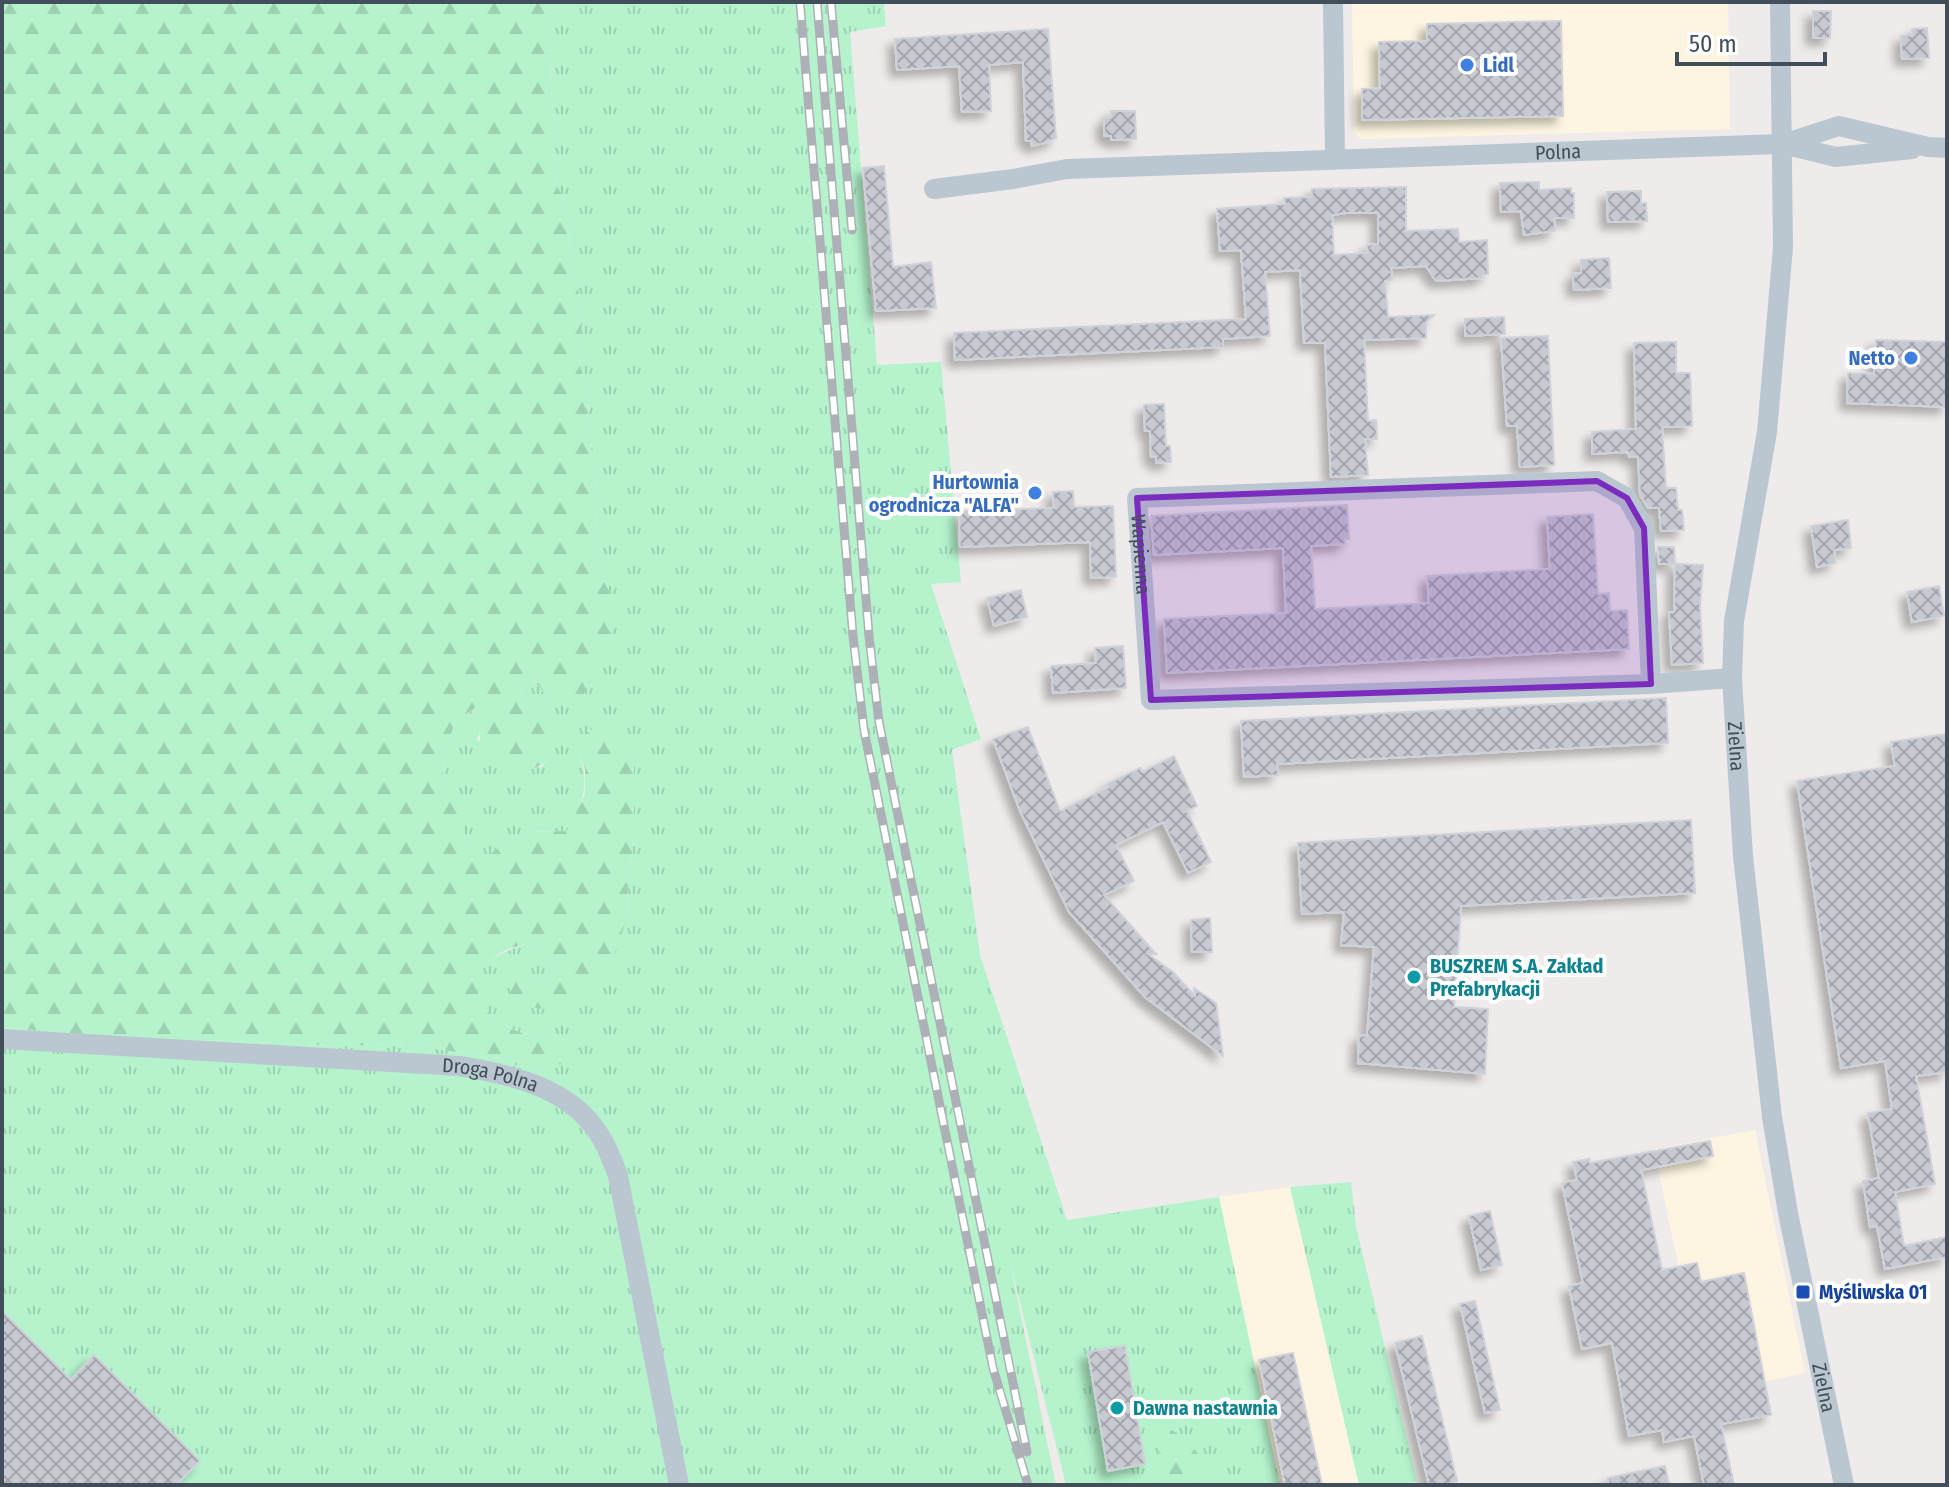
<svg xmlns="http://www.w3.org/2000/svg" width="1949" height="1487" viewBox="0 0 1949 1487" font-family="'Fira Sans Condensed',sans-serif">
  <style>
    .commercial { fill: #fdf5e1 }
    .grass { fill: url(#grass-tufts) }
    .forest { fill: url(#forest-firs) }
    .building { fill: url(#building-cross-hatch); stroke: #cfd2d8; stroke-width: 2; fill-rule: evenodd; filter: url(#shadow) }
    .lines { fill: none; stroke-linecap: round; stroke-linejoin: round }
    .minor { stroke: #bac7d0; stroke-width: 20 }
    .rail-casing { stroke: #adb1b7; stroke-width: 9 }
    .rail { stroke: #fff; stroke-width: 6; stroke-dasharray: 18; stroke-linecap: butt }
    .marked { fill: #7b2cbf; fill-opacity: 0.2; stroke: #7b2cbf; stroke-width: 6; stroke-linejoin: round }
    .shop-dot { fill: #3f7fe0; stroke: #fff; stroke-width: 3 }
    .culture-dot { fill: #0f9aa8; stroke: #fff; stroke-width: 3 }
    .transit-dot { fill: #1a4fb4; stroke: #fff; stroke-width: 3 }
    .labels { text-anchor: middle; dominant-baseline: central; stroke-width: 8; stroke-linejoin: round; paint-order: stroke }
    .shop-label { font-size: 20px; font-weight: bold; fill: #366cbe; stroke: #fff; text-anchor: end }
    .street-label { font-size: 20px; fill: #424f5b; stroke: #fff }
    .culture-label { font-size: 20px; font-weight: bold; fill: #0d838f; stroke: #fff; text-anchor: start }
    .transit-label { font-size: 20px; font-weight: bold; fill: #164399; stroke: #fff; text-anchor: start }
  </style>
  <defs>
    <pattern id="grass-tufts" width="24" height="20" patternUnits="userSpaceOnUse" patternTransform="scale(2)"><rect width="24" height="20" fill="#b4f3cc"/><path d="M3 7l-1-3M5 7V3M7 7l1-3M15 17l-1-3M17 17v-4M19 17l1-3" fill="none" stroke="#9cd2b1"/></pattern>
    <pattern id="forest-firs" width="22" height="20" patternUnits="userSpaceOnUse" patternTransform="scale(2)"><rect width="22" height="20" fill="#b4f3cc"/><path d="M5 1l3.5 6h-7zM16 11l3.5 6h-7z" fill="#9cd2b1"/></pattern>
    <pattern id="building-cross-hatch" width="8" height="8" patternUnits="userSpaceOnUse" patternTransform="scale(2)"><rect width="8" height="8" fill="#c7cad2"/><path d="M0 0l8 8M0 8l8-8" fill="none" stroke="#a3a6ad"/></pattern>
    <filter id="shadow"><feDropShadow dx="-7" dy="7" stdDeviation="4" flood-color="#0004"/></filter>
  </defs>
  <rect width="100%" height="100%" fill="#efebeb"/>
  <g class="commercial">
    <polygon points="1352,2 1728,2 1730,129 1361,139 1354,133"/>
    <polygon points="1755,1130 1805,1373 1705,1394 1654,1149"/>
    <polygon points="1290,1187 1359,1485 1280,1485 1219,1197"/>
  </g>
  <g class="grass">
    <path d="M544,2H884L886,26L850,32L877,365L941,362L961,582L931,584L981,739L952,750L980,955L1067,1220L1219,1197L1280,1485H1066L1010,1263L1056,1485H2V1027L100,1036L353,1046L405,1043L500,1060L540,1072L579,1048L574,1040C560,1039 544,1039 530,1036C505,1029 461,1001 481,970C492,954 513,949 530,943L551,957L554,975L537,979L523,975L525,1007L627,918L628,883L634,840V761L610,742L579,753C590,785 583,803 567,831L525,832L490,854H478L462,840V824L440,789L444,759L455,721L478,707L482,725L477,740L540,768L552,756V722L521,694L519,679L532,680L550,699L583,696L618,602L610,593L600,572L597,559L599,545L595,532L598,496L587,421L590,395L581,371L578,351L584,312L570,260L569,221L566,203L557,186L553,160L555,133L551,89L552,60Z"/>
    <polygon points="1351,1182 1356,1226 1417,1481 1401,1485 1359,1485 1290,1187"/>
  </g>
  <g class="forest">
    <path d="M2,2H544L552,60L551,89L555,134L553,160L557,186L566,203L569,221L570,260L584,312L578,351L581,371L590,395L587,421L598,496L595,532L599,545L597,559L600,572L610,593L618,602V615L583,696L571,706L550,699L533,680L519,679L521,694L552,722V756C527,780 511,769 482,758C477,739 483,725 477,707L455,721L444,759L440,789L466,807L462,840L478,854H490L525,832L567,831L585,794V769L579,753L583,735L596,726L612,728L611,742L634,761V840L628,883L627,918L612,961L565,1004L548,1009L525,1007L509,996L515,979L523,975L537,979L554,975L551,957L530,943C521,946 508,948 500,953C451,984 490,1025 530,1036C544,1039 560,1039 574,1040L580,1048L563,1063L540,1072L500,1060L405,1043L353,1046L100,1036L2,1027Z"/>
    <path d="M1162,1426C1188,1435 1206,1459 1212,1485H1149L1161,1461L1155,1429Z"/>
  </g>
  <g class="building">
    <polygon points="1813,11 1831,11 1830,38 1813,38"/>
    <polygon points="1561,21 1563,116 1362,120 1362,89 1380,88 1379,42 1427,41 1427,24"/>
    <polygon points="1927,28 1929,58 1902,59 1901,36 1913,35 1912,29"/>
    <polygon points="1048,29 1056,138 1044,143 1032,146 1031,141 1026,141 1023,62 989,65 991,111 962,112 959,66 897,70 895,39"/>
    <polygon points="1111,111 1135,111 1136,139 1111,140 1111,136 1104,136 1104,118 1111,118"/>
    <polygon points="884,166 893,267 931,262 936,308 876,311 863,168"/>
    <polygon points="1539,182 1539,190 1571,188 1571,193 1574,193 1574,218 1554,218 1555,231 1524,235 1521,211 1501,212 1500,183"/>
    <path d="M1406,187V231L1458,229L1459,242L1487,240L1488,274L1482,275V278L1436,281L1426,266L1391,268L1392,280L1385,281L1388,317L1434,315L1426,322V338L1364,340L1368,421L1376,420L1377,439H1365L1368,475L1331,477L1325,343H1304L1300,270L1265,272L1270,336L1223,339V347L955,360L954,333L1246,319L1241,250L1220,251L1217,209L1285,204L1284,198L1312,197V189ZM1346,213H1378V244L1367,245L1368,253L1334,255L1332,215Z"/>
    <polygon points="1641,191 1641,203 1646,203 1647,221 1608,222 1607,192"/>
    <polygon points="1609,258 1611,288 1574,290 1573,274 1581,273 1581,260"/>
    <polygon points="1504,317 1505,334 1465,336 1465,319"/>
    <polygon points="1548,336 1554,465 1520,467 1517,426 1507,426 1501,338"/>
    <polygon points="1876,340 1947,342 1947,407 1847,403 1848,373 1874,374"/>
    <polygon points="1676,342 1676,373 1690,373 1692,426 1662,427 1666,488 1676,488 1678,510 1682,510 1684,530 1661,531 1659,508 1648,508 1640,495 1638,457 1629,457 1628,452 1592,454 1592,432 1636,429 1634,343"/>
    <polygon points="1164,404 1166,446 1170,446 1171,462 1156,463 1156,457 1151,457 1150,431 1145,431 1144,405"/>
    <polygon points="1073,491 1074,507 1113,506 1116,577 1091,578 1090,542 960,547 959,511 1054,508 1053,492"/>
    <polygon points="1347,505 1349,539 1345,539 1345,544 1311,546 1315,609 1429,603 1427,576 1550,569 1547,517 1593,514 1598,594 1609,593 1610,611 1627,610 1629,649 1167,673 1164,619 1286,613 1283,548 1154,555 1151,516"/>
    <polygon points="1848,520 1851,548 1834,550 1835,563 1817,567 1811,526"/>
    <polygon points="1658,547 1674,547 1675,564 1659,564"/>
    <polygon points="1675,564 1703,565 1700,606 1703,663 1672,665 1669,612 1674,612"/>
    <polygon points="1939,586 1944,616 1912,622 1907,592"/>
    <polygon points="1021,590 1027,617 994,626 987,598"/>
    <polygon points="1123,646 1126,688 1053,693 1051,666 1096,663 1095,648"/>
    <polygon points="1666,698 1668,743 1277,764 1278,775 1244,777 1241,721"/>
    <polygon points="1028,727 1060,811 1109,787 1107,784 1140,768 1142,772 1174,756 1197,806 1187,811 1211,862 1188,873 1163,822 1116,845 1134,881 1104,895 1156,954 1148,954 1173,972 1195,996 1194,988 1216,1003 1223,1056 1145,997 1069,912 1020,811 993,739"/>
    <polygon points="1947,734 1947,1072 1916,1076 1935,1184 1895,1192 1904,1246 1947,1237 1947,1257 1885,1269 1877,1226 1870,1227 1863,1181 1879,1178 1868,1113 1892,1109 1885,1061 1841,1068 1797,781 1895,766 1891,742"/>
    <polygon points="1691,820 1695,893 1461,906 1454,1007 1488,1009 1485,1074 1358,1063 1359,1035 1367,1036 1374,947 1341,945 1344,912 1302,914 1298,843"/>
    <polygon points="1210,918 1212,952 1192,952 1191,920"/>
    <polygon points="1710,1141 1713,1156 1641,1170 1662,1270 1697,1263 1701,1282 1744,1273 1771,1415 1721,1424 1734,1485 1704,1485 1694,1436 1664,1442 1662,1430 1629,1436 1612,1343 1582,1349 1569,1286 1583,1283 1562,1183 1577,1180 1573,1162 1589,1159 1590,1163"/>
    <polygon points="1490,1211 1502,1265 1481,1270 1469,1216"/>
    <polygon points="1475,1301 1500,1410 1485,1413 1460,1304"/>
    <polygon points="2,1311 71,1380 94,1355 200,1461 176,1485 2,1485"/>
    <polygon points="1422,1336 1457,1481 1442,1485 1429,1485 1395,1343"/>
    <polygon points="1125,1346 1145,1464 1108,1471 1088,1352"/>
    <polygon points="1293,1353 1322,1485 1285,1485 1259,1360"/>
    <polygon points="1665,1466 1669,1485 1609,1485 1608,1478"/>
  </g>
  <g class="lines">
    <g class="minor">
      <polyline points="1333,2 1335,159"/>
      <path id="s1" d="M1780,2L1783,247L1767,432L1734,621L1732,678L1743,856L1772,1117L1788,1213L1844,1485"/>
      <polyline points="1783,144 1836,157 1912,149"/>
      <path id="s2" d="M934,189L1013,179L1067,169L1783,144L1839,126L1928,147L1947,148"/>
      <path id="s3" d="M1651,684L1644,528L1627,498L1597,481L1137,498L1151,700L1651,684L1732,678"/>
      <path id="s4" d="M2,1039L459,1066C503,1073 559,1085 589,1121C603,1136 611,1157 618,1176L679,1485"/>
    </g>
    <defs>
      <g id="rail">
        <polyline points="800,2 853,636 864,730 993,1368 1028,1485"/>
        <polyline points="817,2 869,636 879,722 1027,1452"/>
        <polyline points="831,2 852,230"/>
      </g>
    </defs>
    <use href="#rail" class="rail-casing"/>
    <use href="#rail" class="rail"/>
  </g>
  <path class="marked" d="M1597,481L1627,498L1644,528L1651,684L1151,700L1137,498Z"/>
  <g class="shop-dot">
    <circle cx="1467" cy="65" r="8"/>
    <circle cx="1911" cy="358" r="8"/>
    <circle cx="1035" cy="493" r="8"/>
  </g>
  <g class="culture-dot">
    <circle cx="1414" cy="977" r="8"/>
    <circle cx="1117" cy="1408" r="8"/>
  </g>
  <rect class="transit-dot" x="1795" y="1284" width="16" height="16" rx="4"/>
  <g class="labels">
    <g class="shop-label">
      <text x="1483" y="65" text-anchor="start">Lidl</text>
      <text x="1895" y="358">Netto</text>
      <text x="1019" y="482">Hurtownia<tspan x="1019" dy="23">ogrodnicza "ALFA"</tspan></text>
    </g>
    <g class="street-label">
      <text stroke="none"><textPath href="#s2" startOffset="626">Polna</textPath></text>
      <text stroke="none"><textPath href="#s3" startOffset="742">Wapienna</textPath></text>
      <text stroke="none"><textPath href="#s1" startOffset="748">Zielna</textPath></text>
      <text stroke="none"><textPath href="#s4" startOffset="490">Droga Polna</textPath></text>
      <text stroke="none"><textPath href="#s1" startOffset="1396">Zielna</textPath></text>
    </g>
    <g class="culture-label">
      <text x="1430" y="966">BUSZREM S.A. Zakład<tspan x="1430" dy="23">Prefabrykacji</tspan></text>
      <text x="1133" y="1408">Dawna nastawnia</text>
    </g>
    <g class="transit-label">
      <text x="1819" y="1292">Myśliwska 01</text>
    </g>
  </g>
  <rect width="1949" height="1487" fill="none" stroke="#424f5b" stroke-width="8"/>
  <path d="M1677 52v12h148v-12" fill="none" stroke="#424f5b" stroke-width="4"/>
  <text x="1689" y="52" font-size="24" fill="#424f5b" stroke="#ffffff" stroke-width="6" paint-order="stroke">50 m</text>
</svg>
